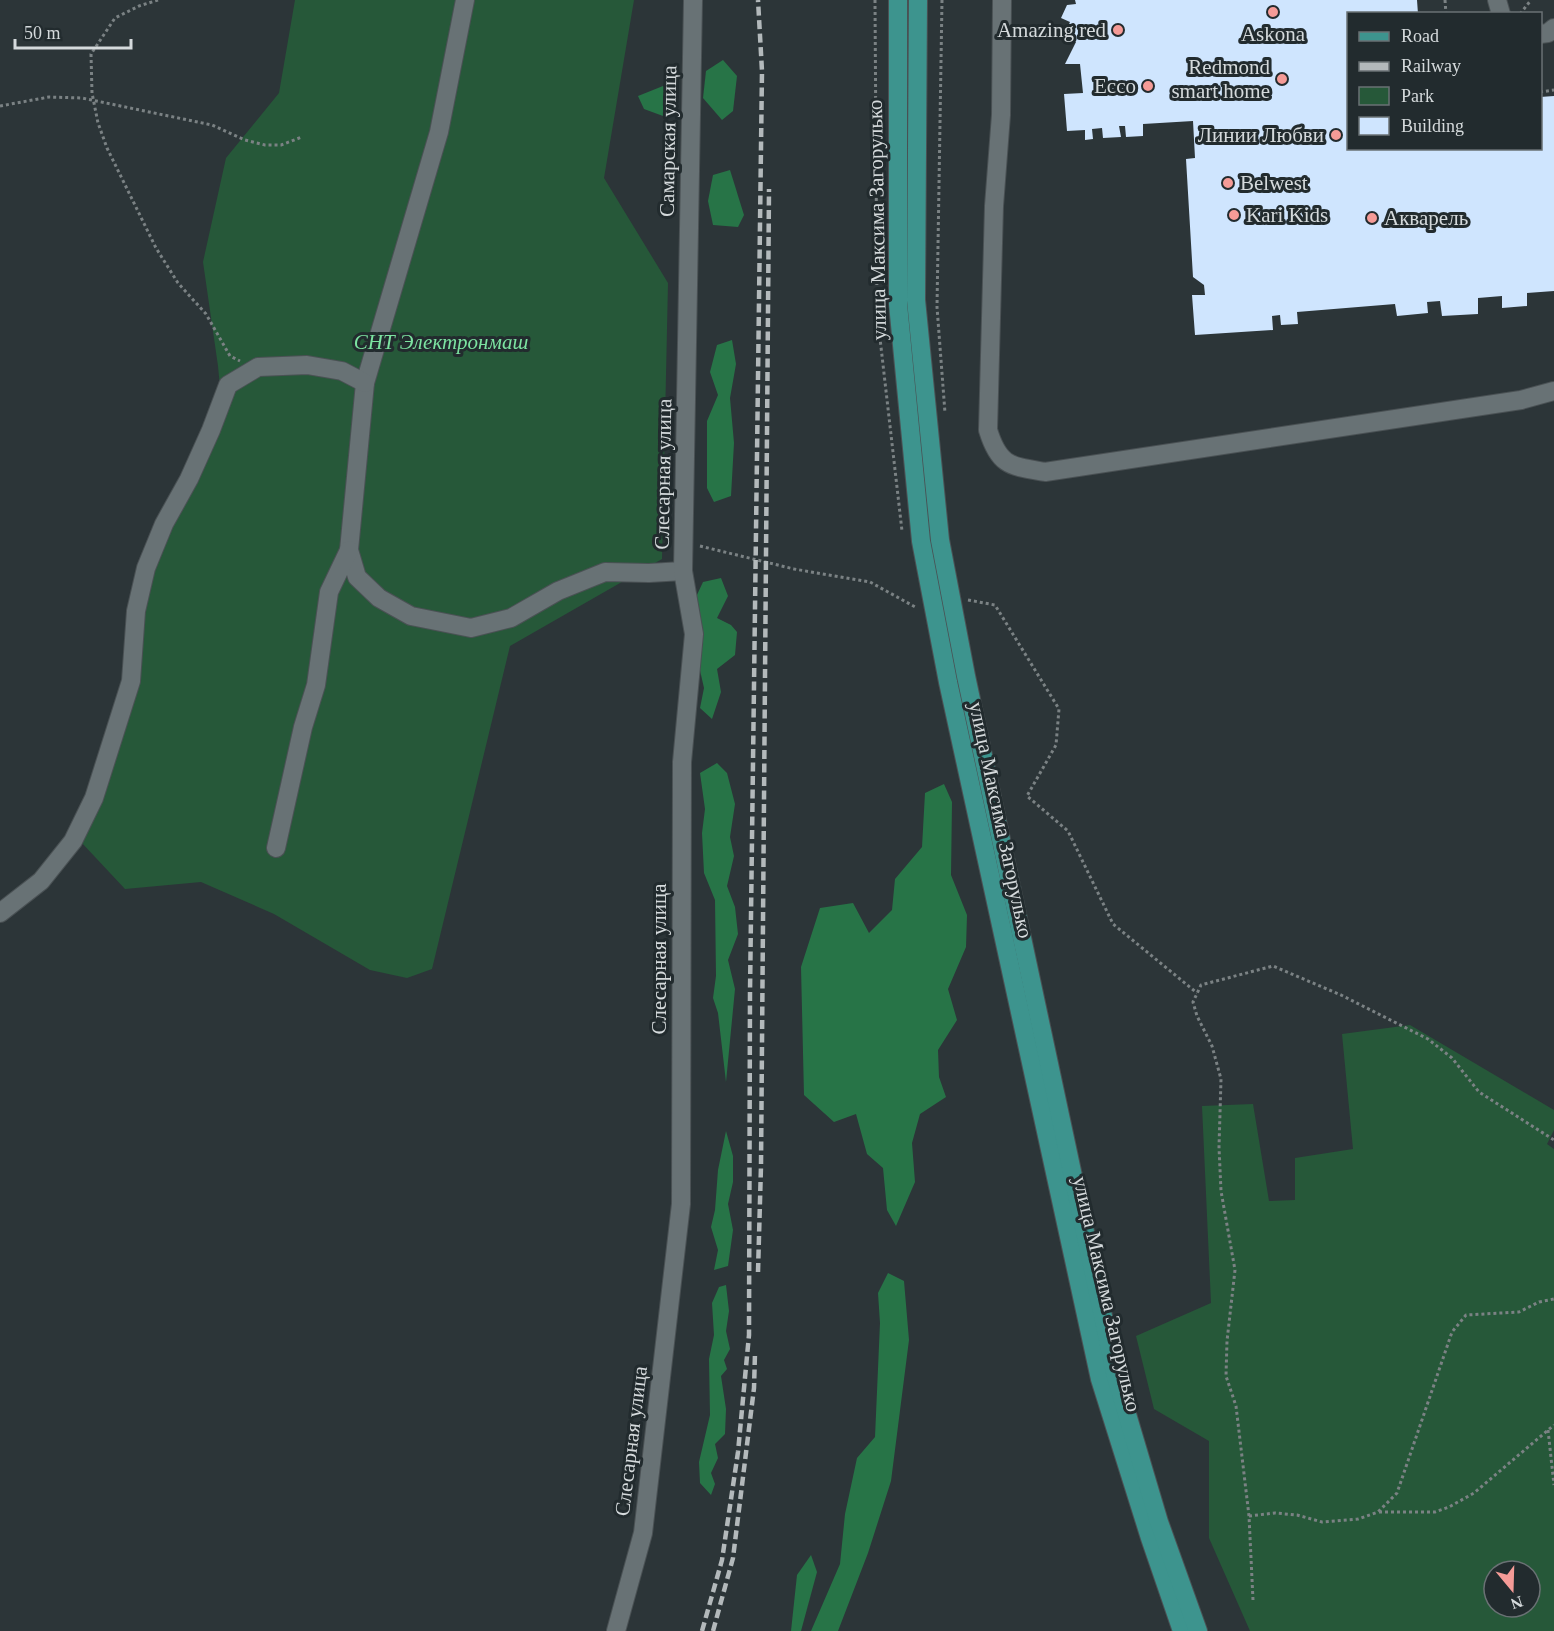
<svg xmlns="http://www.w3.org/2000/svg" width="1554" height="1631" viewBox="0 0 1554 1631" font-family="'Times New Roman',serif">
  <style>
    .green { fill: #265839; fill-rule: evenodd }
    .forest { fill: #277447 }
    .building { fill: #cfe5fe }
    .lines { fill: none; stroke-linecap: round; stroke-linejoin: round }
    .minor-casing { stroke: #4a5154; stroke-width: 20 }
    .major-casing { stroke: #4a5154; stroke-width: 20 }
    .path { stroke: #7b8284; stroke-width: 3; stroke-dasharray: 3 3; stroke-linecap: butt }
    .minor { stroke: #687275; stroke-width: 18 }
    .major { stroke: #3d948e; stroke-width: 18 }
    .rail { stroke: #b3b9bb; stroke-width: 4.5; stroke-dasharray: 9 4.5; stroke-linecap: butt }
    .poi-dot { fill: #f59b97; stroke: #222b2e; stroke-width: 2 }
    .labels { text-anchor: middle; dominant-baseline: central; stroke-width: 6; stroke-linejoin: round; paint-order: stroke }
    .poi-label { font-size: 21px; fill: #d5dadc; stroke: #222b2e; text-anchor: end }
    .street-label { font-size: 21px; fill: #d5dadc; stroke: #222b2e }
    .park-label { font-size: 21px; font-style: italic; fill: #7ce3a1; stroke: #222b2e }
  </style>
  <rect width="100%" height="100%" fill="#2c3538"/>
  <g class="green">
    <polygon points="295,0 634,0 604,178 668,283 662,559 510,646 432,969 407,978 370,970 274,914 201,882 125,889 81,842 160,548 223,419 218,366 203,262 226,158 279,93"/>
    <path d="M1410,1025L1554,1110V1130L1547,1144L1554,1149V1631H1250L1209,1538V1441L1154,1409L1136,1336L1211,1303L1202,1106L1253,1104L1269,1201L1295,1200V1158L1353,1149L1342,1034ZM1494,1571H1530V1607H1494Z"/>
  </g>
  <g class="forest">
    <polygon points="723,60 737,76 733,111 722,120 703,98 706,71"/>
    <polygon points="663,86 671,90 673,106 663,116 644,109 638,96"/>
    <polygon points="730,170 744,215 738,227 713,225 708,201 713,175"/>
    <polygon points="732,340 736,364 730,398 734,443 731,496 714,502 707,488 707,421 718,395 710,372 717,345"/>
    <polygon points="721,578 728,596 717,618 731,625 737,632 735,655 717,669 721,692 712,719 700,708 704,688 699,666 696,597 703,582"/>
    <polygon points="717,763 727,773 735,804 730,837 734,856 727,886 735,907 738,934 728,960 735,989 726,1082 718,1013 713,998 716,976 715,900 704,873 702,833 705,809 700,773"/>
    <polygon points="944,784 952,802 951,875 967,915 966,947 948,989 957,1020 938,1050 939,1077 946,1097 920,1114 912,1143 915,1182 896,1226 887,1210 883,1168 867,1154 856,1114 834,1122 804,1095 801,967 820,908 853,903 869,933 892,910 895,879 922,847 925,793"/>
    <polygon points="726,1131 733,1156 733,1182 728,1204 733,1230 728,1266 714,1270 718,1250 711,1227 715,1210 718,1170"/>
    <polygon points="888,1273 904,1281 909,1340 891,1481 868,1553 838,1631 811,1631 840,1564 845,1514 857,1458 875,1437 880,1323 878,1293"/>
    <polygon points="726,1285 729,1311 726,1331 730,1349 724,1360 727,1369 721,1376 726,1409 725,1434 715,1444 718,1458 711,1473 715,1484 711,1495 700,1483 699,1462 710,1415 709,1359 714,1335 712,1303 719,1287"/>
    <polygon points="811,1555 817,1572 801,1631 791,1631 797,1575"/>
  </g>
  <polygon class="building" points="1075,0 1417,0 1418,14 1348,14 1348,148 1540,148 1540,97 1554,96 1554,291 1527,293 1527,306 1502,308 1502,296 1478,298 1478,314 1442,316 1440,301 1427,302 1428,313 1397,316 1395,304 1297,312 1298,324 1281,325 1280,315 1272,316 1273,330 1195,335 1192,295 1205,295 1204,285 1193,277 1186,159 1195,158 1193,121 1143,124 1143,136 1126,137 1125,126 1119,126 1121,137 1103,138 1102,128 1092,129 1093,139 1085,140 1085,130 1067,131 1064,94 1083,93 1080,64 1065,64 1076,42 1064,36 1070,22 1061,18 1067,5 1076,4"/>
  <g class="lines">
    <defs>
      <g id="minor">
        <polyline points="465,0 439,132 365,383 349,550 357,577 379,598 411,616 471,628 511,618 558,591 605,572 649,573 683,571"/>
        <path d="M1002,0L1001,115L994,206L988,430C999,466 1010,466 1045,472L1521,400L1554,391"/>
        <polyline points="1497,0 1501,14"/>
        <polyline points="1540,34 1548,33 1554,28"/>
        <polyline points="276,848 303,727 316,685 329,592 349,550"/>
        <polyline points="0,913 41,881 73,841 94,798 131,681 136,611 146,568 164,524 189,479 211,430 228,385 258,367 307,365 342,371 365,383"/>
        <polyline points="616,1631 643,1533 681,1204 682,762 694,634 683,571 693,0"/>
      </g>
      <g id="major">
        <polyline points="898,0 898,304 921,541 948,682 1100,1379 1150,1538 1182,1631"/>
        <polyline points="918,0 916,300 940,540 966,676 1116,1377 1159,1522 1198,1631"/>
      </g>
    </defs>
    <use href="#minor" class="minor-casing"/>
    <use href="#major" class="major-casing"/>
    <g class="path">
      <polyline points="158,0 139,6 115,18 91,54 92,93 98,123 107,148 156,248 178,283 206,314 230,356 240,361"/>
      <polyline points="875,0 877,312 902,531"/>
      <polyline points="942,0 937,307 945,413"/>
      <polyline points="1445,0 1446,14"/>
      <polyline points="1520,14 1531,0"/>
      <polyline points="1540,92 1554,90"/>
      <polyline points="0,106 49,97 82,98 212,125 245,140 265,145 281,145 302,137"/>
      <polyline points="700,546 794,569 870,582 917,608"/>
      <polyline points="968,600 995,605 1059,709 1056,745 1027,796 1068,831 1113,924 1197,993"/>
      <polyline points="1548,1430 1554,1485"/>
      <polyline points="1379,1512 1435,1512 1449,1507 1474,1493 1554,1425"/>
      <polyline points="1249,1516 1275,1513 1297,1515 1322,1522 1358,1519 1378,1512 1397,1493 1452,1332 1466,1315 1519,1312 1539,1302 1554,1299"/>
      <polyline points="1253,1600 1249,1516 1236,1406 1226,1376 1227,1341 1235,1270 1221,1191 1219,1147 1221,1079 1212,1046 1197,1016 1193,1002 1201,985 1273,966 1341,995 1428,1039 1452,1058 1479,1092 1554,1140"/>
    </g>
    <use href="#minor" class="minor"/>
    <use href="#major" class="major"/>
    <g class="rail">
      <polyline points="758,1272 761,1166 769,189"/>
      <polyline points="702,1631 722,1560 738,1452 749,1335 750,993 762,71 758,0"/>
      <polyline points="713,1631 733,1558 754,1388 755,1353"/>
    </g>
  </g>
  <g class="poi-dot">
    <circle cx="1273" cy="12" r="6"/>
    <circle cx="1118" cy="30" r="6"/>
    <circle cx="1282" cy="79" r="6"/>
    <circle cx="1148" cy="86" r="6"/>
    <circle cx="1336" cy="135" r="6"/>
    <circle cx="1228" cy="183" r="6"/>
    <circle cx="1234" cy="215" r="6"/>
    <circle cx="1372" cy="218" r="6"/>
  </g>
  <g class="labels">
    <g class="poi-label">
      <text x="1106" y="30">Amazing red</text>
      <text x="1273" y="34" text-anchor="middle">Askona</text>
      <text x="1270" y="67">Redmond<tspan x="1270" dy="24">smart home</tspan></text>
      <text x="1136" y="86">Ecco</text>
      <text x="1324" y="135">Линии Любви</text>
      <text x="1240" y="183" text-anchor="start">Belwest</text>
      <text x="1246" y="215" text-anchor="start">Kari Kids</text>
      <text x="1384" y="218" text-anchor="start">Акварель</text>
    </g>
    <g class="street-label">
      <text transform="translate(668 141) rotate(-89)">Самарская улица</text>
      <text transform="translate(877 220) rotate(-91)">улица Максима Загорулько</text>
      <text transform="translate(663 474) rotate(-89)">Слесарная улица</text>
      <text transform="translate(1001 820) rotate(78)">улица Максима Загорулько</text>
      <text transform="translate(659 959) rotate(-90)">Слесарная улица</text>
      <text transform="translate(1107 1294) rotate(77)">улица Максима Загорулько</text>
      <text transform="translate(631 1441) rotate(-83)">Слесарная улица</text>
    </g>
    <g class="park-label">
      <text x="441" y="342">СНТ Электронмаш</text>
    </g>
  </g>
  <rect x="1347" y="12" width="195" height="138" fill="#222b2e" stroke="#6a7174" stroke-width="1.5"/>
  <rect x="1359" y="32" width="30" height="9" fill="#3d948e" stroke="#6a7174" stroke-width="1.5"/>
  <text x="1401" y="42" font-size="18" fill="#d5dadc">Road</text>
  <rect x="1359" y="62" width="30" height="9" fill="#b3b9bb" stroke="#6a7174" stroke-width="1.5"/>
  <text x="1401" y="72" font-size="18" fill="#d5dadc">Railway</text>
  <rect x="1359" y="87" width="30" height="18" fill="#265839" stroke="#6a7174" stroke-width="1.5"/>
  <text x="1401" y="102" font-size="18" fill="#d5dadc">Park</text>
  <rect x="1359" y="117" width="30" height="18" fill="#cfe5fe" stroke="#6a7174" stroke-width="1.5"/>
  <text x="1401" y="132" font-size="18" fill="#d5dadc">Building</text>
  <g transform="translate(1512 1589) rotate(161)"><circle r="28" fill="#222b2e" stroke="#6a7174" stroke-width="1.5"/>
  <path d="M0-4.5L10 22L0 15L-10 22Z" fill="#f59b97"/>
  <text y="-9" font-size="16" font-weight="bold" text-anchor="middle" fill="#d5dadc">N</text>
  </g>
  <path d="M15 39v9h116v-9" fill="none" stroke="#d5dadc" stroke-width="3"/>
  <text x="24" y="39" font-size="18" fill="#d5dadc" stroke="#222b2e" stroke-width="4.5" paint-order="stroke">50 m</text>
</svg>
